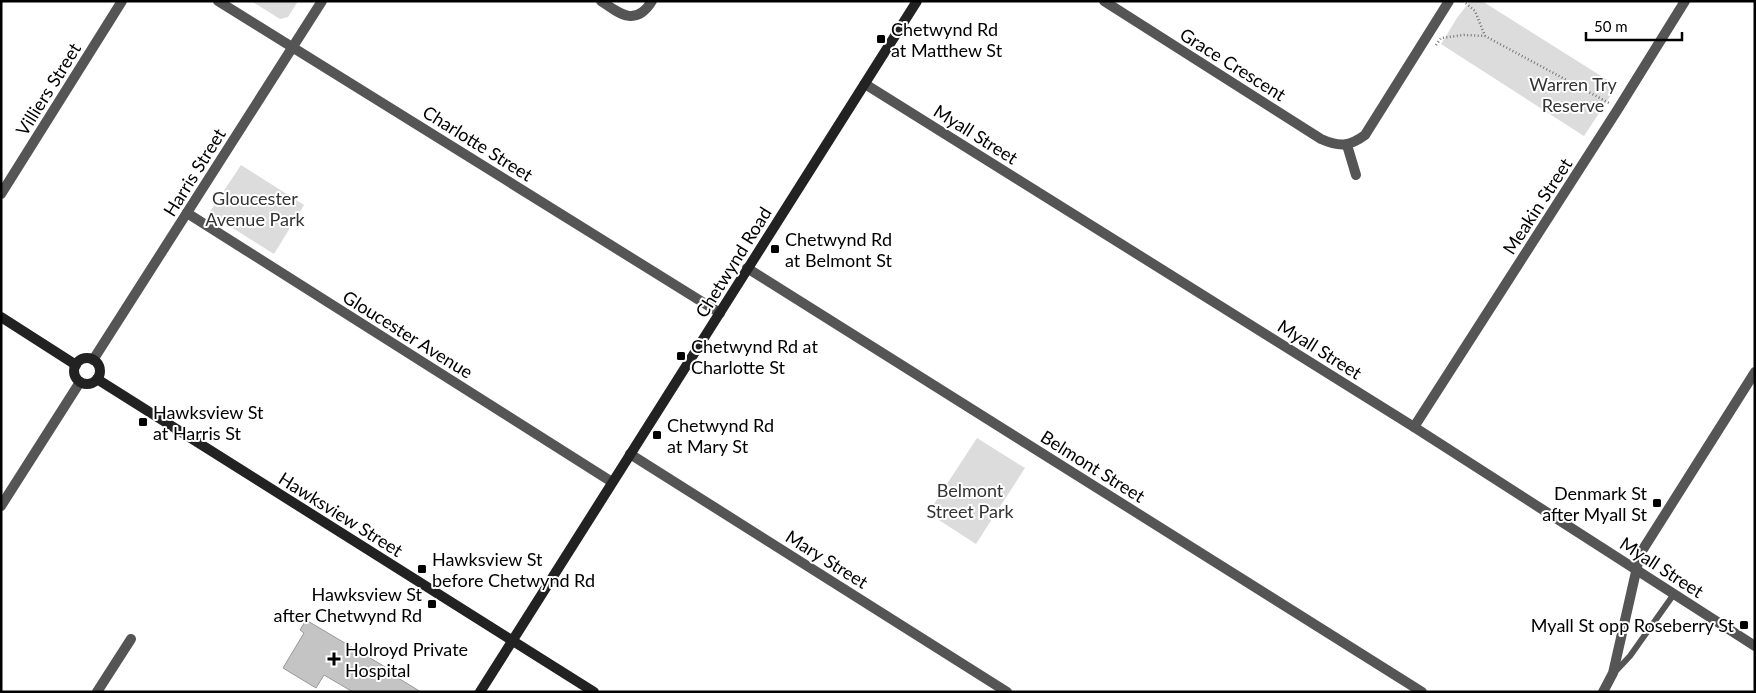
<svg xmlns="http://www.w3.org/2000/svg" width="1756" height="693" viewBox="0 0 1756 693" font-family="Lato,sans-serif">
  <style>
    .green { fill: #dcdcdc }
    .building { fill: #c4c4c4; stroke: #999 }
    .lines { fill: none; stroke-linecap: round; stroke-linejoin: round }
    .path { stroke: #777; stroke-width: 2.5; stroke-dasharray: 1 2.5; stroke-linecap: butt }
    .lane { stroke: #555; stroke-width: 6 }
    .street { stroke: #555; stroke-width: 10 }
    .secondary { stroke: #222; stroke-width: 10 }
    .poi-dot { fill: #000; stroke: #fff; stroke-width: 2 }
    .labels { text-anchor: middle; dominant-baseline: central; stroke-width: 4; stroke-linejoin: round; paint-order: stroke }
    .poi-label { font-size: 18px; fill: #000; stroke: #fff; text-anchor: start }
    .street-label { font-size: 18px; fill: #000; stroke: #fff }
    .park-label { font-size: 18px; fill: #333; stroke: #fff }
  </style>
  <rect width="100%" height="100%" fill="#fff"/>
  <g class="green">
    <polygon points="251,1 298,1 288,17 280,19"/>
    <polygon points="1470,1 1482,1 1617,86 1584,136 1441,44 1457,18"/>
    <polygon points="241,165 304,205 274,254 209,213"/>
    <polygon points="977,438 1025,468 976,544 928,513"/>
  </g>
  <polygon class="building" points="306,620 392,671 390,673 421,692 353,692 324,675 316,688 283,668 304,633 300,630"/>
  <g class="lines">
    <g class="path">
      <polyline points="1463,1 1475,11 1485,36"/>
      <polyline points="1436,45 1441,38 1464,35 1485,36 1609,103"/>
    </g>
    <polyline class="lane" points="1614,673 1630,656 1674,594"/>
    <g class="street">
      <polyline points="218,1 720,313"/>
      <path d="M601,1C620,14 636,27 652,1"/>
      <path d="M1104,1L1321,139C1339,147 1349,147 1365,135L1449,1"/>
      <polyline points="865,84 1414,427 1755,646"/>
      <polyline points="1347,145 1356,175"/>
      <polyline points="1,194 122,1"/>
      <polyline points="187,213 612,482"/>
      <polyline points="747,268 1422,692"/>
      <polyline points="93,360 322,1"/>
      <polyline points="1414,427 1618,109 1685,1"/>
      <polyline points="630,454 1007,692"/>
      <polyline points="1,506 80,382"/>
      <polyline points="97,692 131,639"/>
      <polyline points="1603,692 1613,673 1640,554 1755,372"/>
    </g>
    <g class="secondary">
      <polyline points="1,317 76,365"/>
      <circle cx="87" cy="371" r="13"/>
      <polyline points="97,379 594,692"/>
      <polyline points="480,692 917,1"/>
    </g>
  </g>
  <g class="poi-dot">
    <rect x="876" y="34" width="10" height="10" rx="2.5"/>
    <rect x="770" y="244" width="10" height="10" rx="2.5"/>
    <rect x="676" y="351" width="10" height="10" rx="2.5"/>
    <rect x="138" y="417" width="10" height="10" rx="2.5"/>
    <rect x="652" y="430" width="10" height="10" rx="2.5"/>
    <rect x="1652" y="498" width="10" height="10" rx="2.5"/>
    <rect x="417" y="564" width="10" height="10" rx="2.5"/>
    <rect x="427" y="599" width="10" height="10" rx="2.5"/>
    <rect x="1739" y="620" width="10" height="10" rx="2.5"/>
    <path d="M331.5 651.5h5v5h5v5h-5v5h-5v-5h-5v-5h5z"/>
  </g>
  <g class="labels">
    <g class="poi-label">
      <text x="891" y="29">Chetwynd Rd<tspan x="891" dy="21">at Matthew St</tspan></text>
      <text x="785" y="239">Chetwynd Rd<tspan x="785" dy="21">at Belmont St</tspan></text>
      <text x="691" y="346">Chetwynd Rd at<tspan x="691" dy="21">Charlotte St</tspan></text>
      <text x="153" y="412">Hawksview St<tspan x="153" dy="21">at Harris St</tspan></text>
      <text x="667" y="425">Chetwynd Rd<tspan x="667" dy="21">at Mary St</tspan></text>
      <text x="1647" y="493" text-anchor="end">Denmark St<tspan x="1647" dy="21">after Myall St</tspan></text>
      <text x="432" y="559">Hawksview St<tspan x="432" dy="21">before Chetwynd Rd</tspan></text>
      <text x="422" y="594" text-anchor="end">Hawksview St<tspan x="422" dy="21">after Chetwynd Rd</tspan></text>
      <text x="1734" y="625" text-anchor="end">Myall St opp Roseberry St</text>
      <text x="345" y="649">Holroyd Private<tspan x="345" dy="21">Hospital</tspan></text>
    </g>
    <g class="street-label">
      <text transform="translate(1233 64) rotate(32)">Grace Crescent</text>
      <text transform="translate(48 89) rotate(-58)">Villiers Street</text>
      <text transform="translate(976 134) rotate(32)">Myall Street</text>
      <text transform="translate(478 143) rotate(32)">Charlotte Street</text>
      <text transform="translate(194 172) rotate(-58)">Harris Street</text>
      <text transform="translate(1537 206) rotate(-57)">Meakin Street</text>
      <text transform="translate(733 262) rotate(-58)">Chetwynd Road</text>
      <text transform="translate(408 334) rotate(32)">Gloucester Avenue</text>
      <text transform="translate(1320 349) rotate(32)">Myall Street</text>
      <text transform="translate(1093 466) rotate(32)">Belmont Street</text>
      <text transform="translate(341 514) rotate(32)">Hawksview Street</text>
      <text transform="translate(827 559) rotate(32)">Mary Street</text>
      <text transform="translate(1662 567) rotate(33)">Myall Street</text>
    </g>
    <g class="park-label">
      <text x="1573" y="84">Warren Try<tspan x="1573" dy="21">Reserve</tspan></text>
      <text x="255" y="198">Gloucester<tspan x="255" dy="21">Avenue Park</tspan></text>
      <text x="970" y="490">Belmont<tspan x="970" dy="21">Street Park</tspan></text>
    </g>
  </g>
  <rect width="1756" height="693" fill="none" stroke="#000000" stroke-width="5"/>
  <path d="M1586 32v8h96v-8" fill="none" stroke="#000000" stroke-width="2.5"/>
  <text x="1594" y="32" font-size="15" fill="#000000" stroke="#ffffff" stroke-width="4" paint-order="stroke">50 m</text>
</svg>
